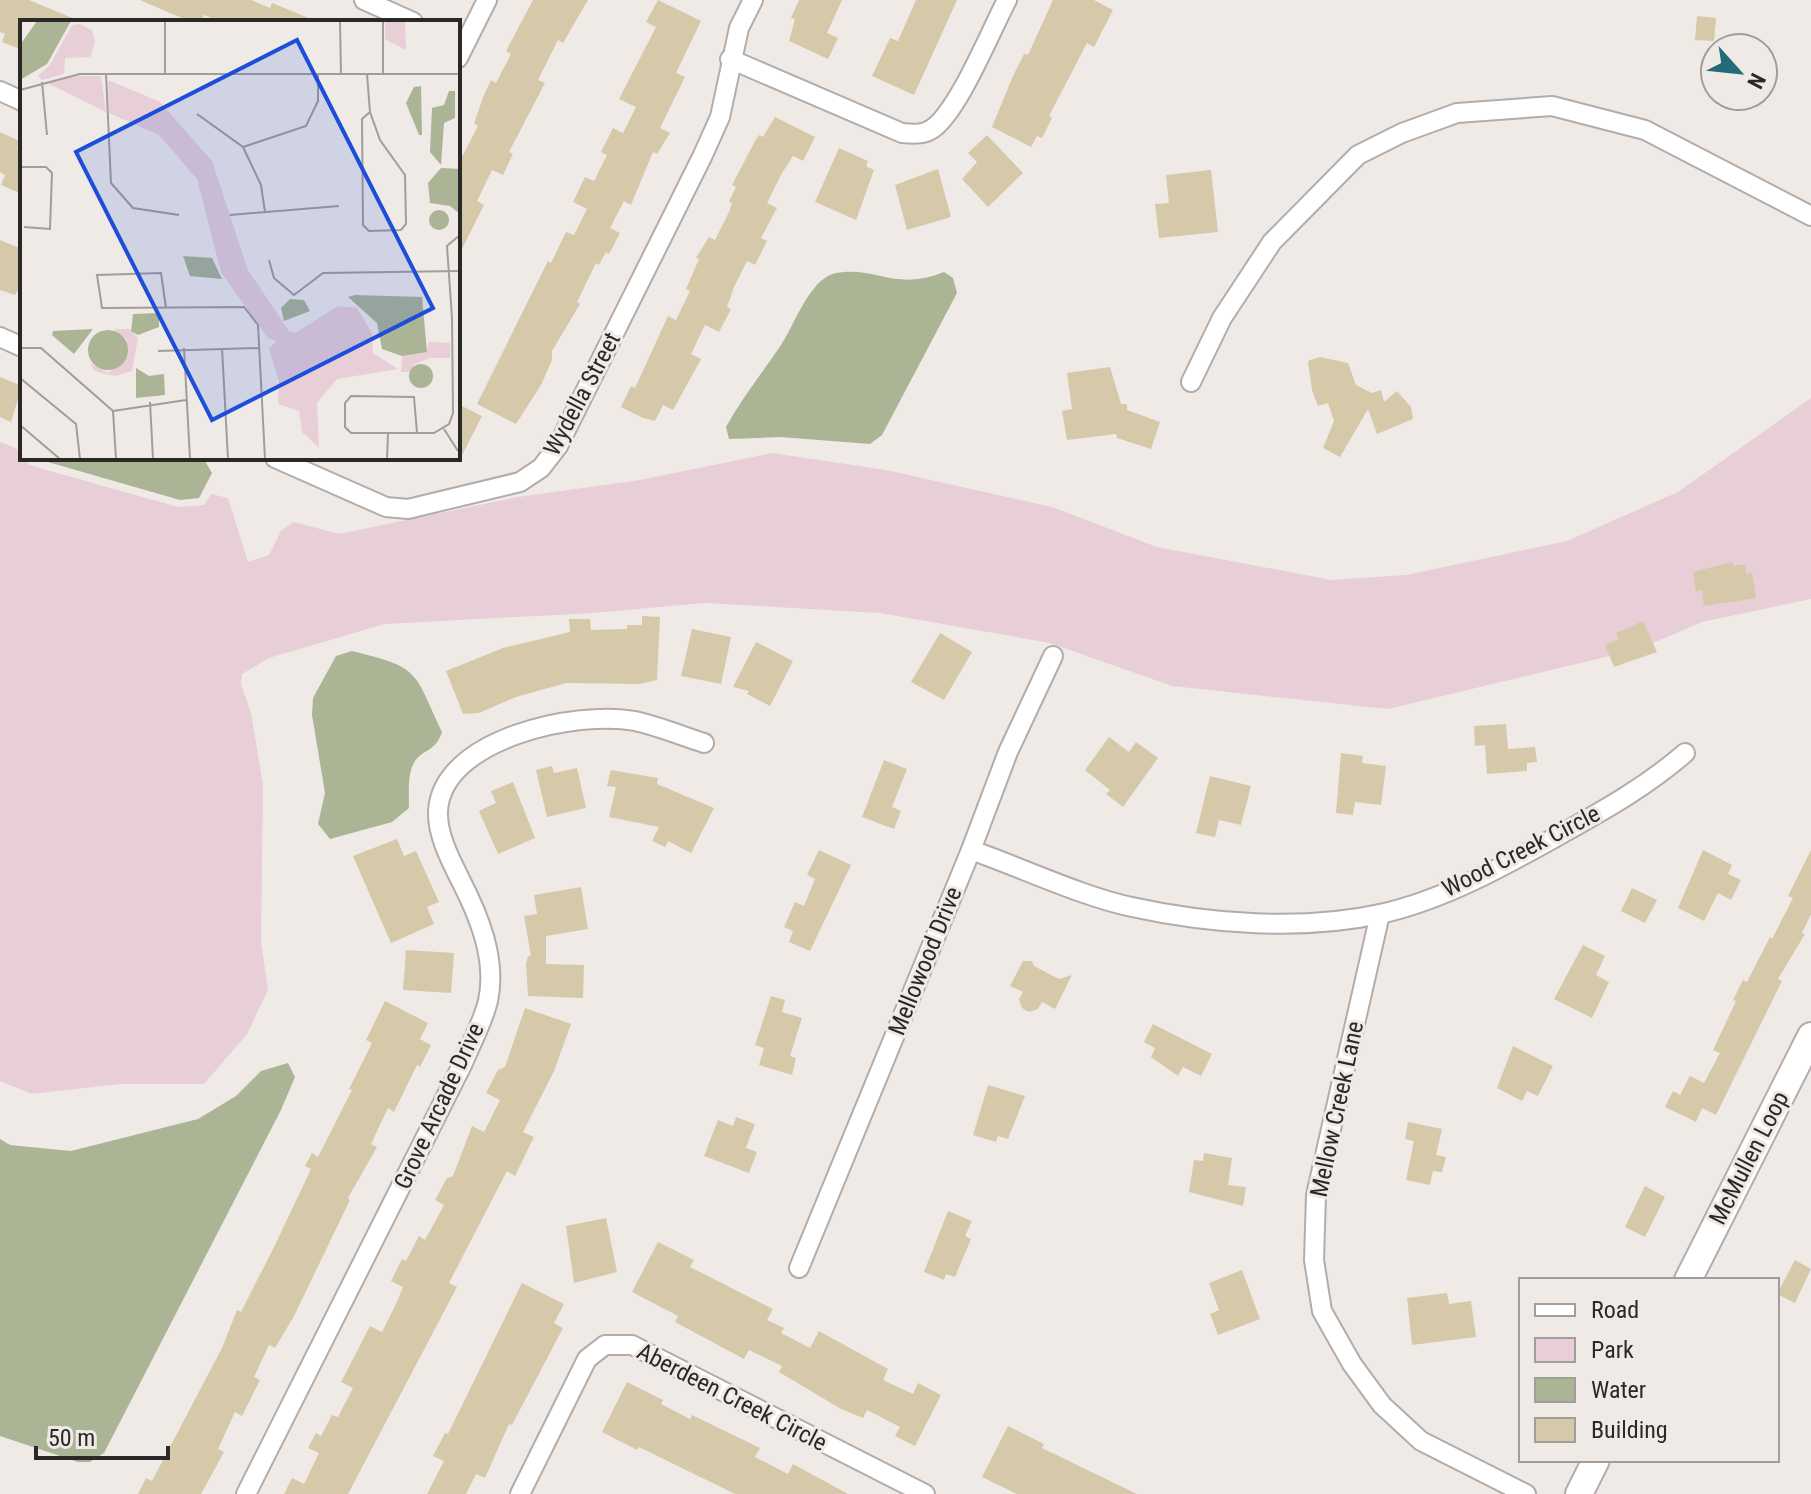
<svg xmlns="http://www.w3.org/2000/svg" width="1811" height="1494" viewBox="0 0 1811 1494" font-family="'Roboto Condensed',sans-serif">
  <style>
    .green { fill: #e8ced6 }
    .water { fill: #abb495 }
    .building { fill: #d5c9aa }
    .lines { fill: none; stroke-linecap: round; stroke-linejoin: round }
    .street-casing { stroke: #b2adaa; stroke-width: 22 }
    .secondary-casing { stroke: #b2adaa; stroke-width: 30 }
    .street { stroke: #fff; stroke-width: 18 }
    .secondary { stroke: #fff; stroke-width: 26 }
    .labels { text-anchor: middle; dominant-baseline: central; stroke-width: 6; stroke-linejoin: round; paint-order: stroke }
    .street-label { font-size: 24px; fill: #2b2928; stroke: #efeae6 }
    .inset-road { fill: none; stroke: #a19d9a; stroke-width: 2 }
    .view { fill: #1d4ed8; fill-opacity: 0.15; stroke: #1d4ed8; stroke-width: 4 }
    .inset-edge { fill: none; stroke: #2b2928; stroke-width: 4 }
  </style>
  <rect width="100%" height="100%" fill="#efeae6"/>
  <polygon class="green" points="1811,398 1811,599 1702,622 1639,649 1388,709 1172,686 1050,643 880,613 705,603 592,613 384,624 269,658 242,674 241,684 251,713 263,785 261,941 268,990 247,1034 204,1084 120,1084 32,1094 0,1081 0,442 16,448 29,465 178,507 204,505 211,494 228,498 248,562 269,555 281,531 294,522 339,534 518,497 640,480 772,453 886,470 1052,507 1157,547 1332,580 1406,575 1567,541 1678,492"/>
  <g class="water">
    <path d="M944,272L953,278L957,293L882,435L870,444L780,437L729,439L726,427C742,398 762,373 781,345C793,326 801,303 816,286C820,281 829,274 836,273C878,266 894,292 944,272Z"/>
    <polygon points="34,458 197,458 205,461 212,473 199,498 180,500"/>
    <path d="M352,651C421,668 413,670 442,732C435,752 425,748 415,761C407,773 409,794 409,808L392,822L330,839L318,824L325,793L312,715L313,698L336,656Z"/>
    <polygon points="288,1063 295,1077 281,1110 104,1453 90,1462 78,1462 0,1436 0,1139 10,1145 71,1151 198,1119 236,1096 261,1071"/>
  </g>
  <g class="building">
    <polygon points="0,0 29,0 82,22 22,22 22,50 2,42 5,34 0,32"/>
    <polygon points="140,0 251,0 270,8 272,3 316,21 222,22 204,15 201,22 191,22"/>
    <polygon points="533,0 588,0 563,43 558,40 538,80 545,83 509,152 513,154 503,175 492,170 477,201 484,205 458,257 458,153 463,155 478,126 474,123 484,95 491,80 496,83 511,54 506,51"/>
    <polygon points="658,0 701,21 676,73 685,77 660,128 670,133 657,154 653,152 631,205 624,201 610,228 620,233 609,254 606,252 599,265 596,263 577,302 580,304 552,351 552,360 541,385 516,424 477,404 548,261 551,263 566,232 574,235 587,209 573,202 585,177 594,181 607,155 601,152 613,128 623,133 636,107 619,99 656,27 646,22"/>
    <polygon points="799,0 842,0 827,33 838,38 828,59 789,41 795,19 791,18"/>
    <polygon points="916,0 957,0 914,95 872,76 890,38 898,41"/>
    <polygon points="1053,0 1094,0 1113,10 1094,47 1087,43 1049,116 1052,118 1042,138 1037,136 1031,147 992,127 1013,76 1024,54 1028,55"/>
    <polygon points="1697,16 1716,18 1714,41 1695,40"/>
    <polygon points="775,117 815,137 803,161 793,156 782,173 767,203 777,208 761,238 767,241 755,265 747,261 734,287 727,307 731,309 719,332 705,325 691,354 701,359 673,410 663,405 655,421 643,418 621,407 631,386 635,388 668,316 676,320 690,291 686,289 699,259 696,258 709,237 715,240 729,212 732,203 729,201 736,187 732,185 755,141 759,135 763,137"/>
    <polygon points="0,132 20,141 17,148 22,150 22,194 1,185 5,175 0,172"/>
    <polygon points="987,135 1023,173 988,207 962,179 977,162 968,153"/>
    <polygon points="839,148 868,161 866,166 874,170 856,220 815,202"/>
    <polygon points="938,169 951,217 907,230 895,185"/>
    <polygon points="1211,170 1218,232 1159,238 1155,204 1169,203 1166,175"/>
    <polygon points="0,240 22,249 22,293 17,291 15,295 0,290"/>
    <polygon points="1320,357 1348,363 1356,385 1372,393 1381,390 1384,402 1397,391 1411,407 1413,419 1377,434 1368,409 1340,457 1323,448 1334,421 1328,403 1318,406 1312,390 1308,361"/>
    <polygon points="1110,367 1121,404 1127,404 1127,410 1160,422 1151,449 1117,438 1116,434 1067,440 1062,411 1072,409 1067,373"/>
    <polygon points="0,377 22,386 11,422 0,417"/>
    <polygon points="458,404 482,416 458,463"/>
    <polygon points="1733,562 1733,566 1745,564 1746,574 1752,573 1756,598 1704,606 1702,590 1696,591 1693,572"/>
    <polygon points="642,616 660,617 657,680 640,684 566,683 516,697 479,713 463,714 446,671 503,648 570,632 569,619 590,619 591,630 627,629 627,625 642,625"/>
    <polygon points="1643,621 1657,652 1614,667 1605,645 1619,639 1616,633"/>
    <polygon points="692,629 731,637 721,684 681,676"/>
    <polygon points="940,633 972,652 944,700 911,682"/>
    <polygon points="756,642 793,661 770,706 747,694 749,691 733,687"/>
    <polygon points="1506,724 1508,749 1535,747 1537,762 1527,763 1527,771 1487,774 1485,745 1475,746 1474,726"/>
    <polygon points="1109,737 1129,752 1136,742 1158,758 1123,807 1106,794 1110,790 1085,770"/>
    <polygon points="1341,753 1363,756 1362,763 1386,766 1381,805 1355,802 1353,815 1336,813"/>
    <polygon points="884,760 907,769 892,807 901,811 894,829 862,817"/>
    <polygon points="552,766 554,773 577,768 586,808 547,817 536,770"/>
    <polygon points="611,770 658,778 657,784 714,808 691,853 668,841 665,847 652,841 659,827 609,817 616,787 607,786"/>
    <polygon points="1210,776 1251,786 1241,825 1219,820 1215,837 1196,833"/>
    <polygon points="513,782 535,838 498,854 479,811 496,803 491,791"/>
    <polygon points="397,839 404,856 416,851 439,902 427,907 434,924 391,943 353,856"/>
    <polygon points="819,850 851,865 810,951 789,942 793,931 784,927 795,902 804,906 815,879 807,875"/>
    <polygon points="1703,850 1732,865 1728,874 1741,880 1731,900 1718,893 1704,921 1678,908"/>
    <polygon points="1811,850 1811,914 1802,933 1805,934 1778,979 1782,981 1716,1115 1702,1108 1696,1122 1665,1107 1673,1091 1680,1095 1690,1076 1704,1083 1720,1053 1713,1050 1736,1001 1733,1000 1743,980 1747,982 1770,937 1772,939 1793,898 1788,896"/>
    <polygon points="581,887 588,929 546,936 546,964 584,965 583,998 528,996 526,964 528,956 531,956 524,916 537,914 534,895"/>
    <polygon points="1632,888 1657,900 1645,923 1621,911"/>
    <polygon points="1583,945 1605,956 1596,975 1609,982 1592,1018 1554,999"/>
    <polygon points="406,950 454,953 451,993 403,990"/>
    <polygon points="1023,961 1032,961 1034,966 1059,979 1072,975 1055,1009 1042,1002 1038,1009 1029,1012 1022,1008 1019,999 1023,992 1010,986"/>
    <polygon points="771,996 785,1000 782,1012 802,1018 790,1056 796,1058 792,1075 759,1065 764,1048 755,1045"/>
    <polygon points="385,1001 428,1023 420,1039 431,1045 420,1067 417,1065 394,1112 388,1108 371,1144 377,1147 348,1198 350,1200 294,1316 275,1348 269,1345 254,1377 260,1380 242,1416 235,1412 218,1449 224,1452 201,1494 138,1494 146,1478 152,1481 222,1348 237,1310 241,1312 276,1243 311,1169 305,1166 312,1153 318,1157 352,1090 349,1089 372,1043 366,1040"/>
    <polygon points="525,1008 571,1024 554,1071 523,1132 534,1137 515,1176 507,1171 480,1223 449,1283 457,1287 348,1494 284,1494 292,1478 304,1484 319,1453 308,1448 316,1433 321,1436 332,1415 338,1417 353,1388 341,1382 352,1361 370,1326 382,1332 396,1304 403,1287 391,1281 402,1259 406,1261 419,1236 425,1240 431,1229 444,1205 435,1200 447,1178 453,1176 472,1126 484,1132 500,1100 486,1093 498,1070 505,1067"/>
    <polygon points="1153,1024 1212,1054 1201,1076 1183,1067 1178,1076 1151,1057 1155,1048 1144,1042"/>
    <polygon points="1513,1046 1553,1066 1538,1096 1527,1091 1522,1101 1497,1088"/>
    <polygon points="988,1085 1025,1096 1008,1139 998,1136 996,1142 973,1135"/>
    <polygon points="736,1117 755,1124 746,1148 757,1152 749,1173 704,1156 718,1120 733,1126"/>
    <polygon points="1408,1122 1442,1129 1436,1155 1446,1157 1442,1172 1433,1171 1430,1185 1406,1180 1414,1141 1405,1139"/>
    <polygon points="1204,1153 1232,1158 1228,1185 1246,1187 1243,1206 1189,1192 1194,1160 1203,1161"/>
    <polygon points="1645,1186 1665,1197 1645,1237 1625,1227"/>
    <polygon points="948,1211 972,1221 965,1236 971,1239 955,1277 946,1274 944,1280 924,1272"/>
    <polygon points="606,1218 617,1272 574,1283 566,1226"/>
    <polygon points="658,1242 694,1260 690,1267 773,1309 767,1320 784,1328 781,1333 810,1348 819,1331 888,1369 883,1380 913,1394 918,1383 941,1395 915,1446 895,1436 900,1427 867,1410 863,1418 841,1409 779,1372 782,1366 749,1350 744,1359 675,1322 678,1316 632,1292"/>
    <polygon points="1795,1260 1811,1269 1795,1303 1777,1294"/>
    <polygon points="1242,1270 1260,1319 1218,1335 1210,1314 1219,1310 1209,1283"/>
    <polygon points="522,1283 564,1304 554,1323 563,1328 512,1425 509,1424 485,1478 476,1474 466,1494 427,1494 444,1461 433,1456 445,1433 448,1434"/>
    <polygon points="1447,1293 1449,1304 1471,1301 1476,1337 1412,1345 1407,1298"/>
    <polygon points="627,1382 663,1400 661,1404 690,1419 692,1415 760,1448 755,1457 788,1474 793,1464 848,1494 735,1494 639,1447 637,1450 602,1432"/>
    <polygon points="1008,1426 1044,1444 1042,1448 1137,1494 1017,1494 982,1477"/>
  </g>
  <g class="lines">
    <defs>
      <g id="street">
        <polyline points="364,0 413,22"/>
        <polyline points="458,58 487,0"/>
        <path d="M730,59L902,133C912,134 923,135 932,129C958,112 991,30 1007,0"/>
        <polyline points="0,91 22,101"/>
        <polyline points="0,337 22,347"/>
        <polyline points="1191,382 1222,318 1272,242 1358,155 1402,133 1457,113 1552,106 1645,130 1811,216"/>
        <polyline points="275,458 386,507 408,509 520,482 541,468 558,446 702,157 720,117 739,28 753,0"/>
        <path d="M971,850C1020,867 1083,897 1132,907C1209,924 1302,931 1380,914C1444,900 1506,865 1563,833C1606,809 1647,786 1685,753"/>
        <polyline points="1380,914 1316,1195 1314,1260 1322,1311 1352,1364 1382,1405 1421,1441 1526,1494"/>
        <polyline points="799,1268 971,850 1008,752 1053,656"/>
        <path d="M246,1494L463,1063C471,1043 483,1022 488,1001C497,959 479,916 460,879C450,859 437,834 438,811C442,738 578,710 635,721C658,726 682,736 704,743"/>
        <polyline points="520,1494 587,1359 605,1345 632,1345 925,1494"/>
      </g>
      <g id="secondary">
        <polyline points="1688,1280 1811,1036"/>
        <polyline points="1579,1494 1596,1460"/>
      </g>
    </defs>
    <use href="#street" class="street-casing"/>
    <use href="#secondary" class="secondary-casing"/>
    <use href="#street" class="street"/>
    <use href="#secondary" class="secondary"/>
  </g>
  <g class="labels">
    <g class="street-label">
      <text transform="translate(582 394) rotate(-62)">Wydella Street</text>
      <text transform="translate(1521 851) rotate(-27)">Wood Creek Circle</text>
      <text transform="translate(925 961) rotate(-68)">Mellowood Drive</text>
      <text transform="translate(439 1106) rotate(-65)">Grove Arcade Drive</text>
      <text transform="translate(1337 1109) rotate(-78)">Mellow Creek Lane</text>
      <text transform="translate(1749 1158) rotate(-63)">McMullen Loop</text>
      <text transform="translate(732 1397) rotate(27)">Aberdeen Creek Circle</text>
    </g>
  </g>
  <g transform="translate(20 20)">
    <rect width="440" height="440" fill="#efeae6"/>
    <path d="M365,1H385L386,30L365,19ZM60,4L72,10L75,23L70,37L45,38L44,54L22,60L18,56L30,45L52,5ZM81,56L86,92L25,62L60,56ZM88,60L140,82L192,141L228,250L269,311L275,313L318,286L337,288L352,313L353,333L378,349L317,359L297,383L299,428L282,412L279,391L258,384L259,361L249,329L256,321L247,317L201,252L177,159L139,115L89,93ZM94,309H110L118,318L112,351L95,356L78,352L73,349L70,343L88,353L102,344L107,320ZM409,322L430,323V338H410L393,345V352H381L382,336L406,332Z" fill="#e8ced6"/>
    <path d="M17,1H51L27,44L0,60V25ZM401,66L402,115H399L386,83L394,67ZM429,71H435V98L424,103L421,145L410,132L412,88L424,85ZM421,148L440,149V194L430,186L410,183L408,163ZM409 200a10 10 0 1 1 20 0a10 10 0 1 1-20 0ZM163,236L192,238L202,259L170,256ZM335,275L402,277L407,332L382,336L362,329L357,303L328,277ZM270,279L284,280L290,291L264,301L261,288ZM139,293V307L118,315L111,311L113,294ZM73,309L54,334L32,315L33,311ZM68 330a20 20 0 1 1 40 0a20 20 0 1 1-40 0ZM389 356a12 12 0 1 1 24 0a12 12 0 1 1-24 0ZM116,348L129,356L144,354L145,375L116,378Z" fill="#abb495"/>
    <path class="inset-road" d="M320,1L321,54M86,54L91,163L113,188L159,195M145,54V1M347,54L350,92L360,120L385,155L386,204L381,210L349,211L343,205L342,99L350,92M363,54V1M22,62L27,115M0,70L60,54H440M177,94L223,127L241,165L245,192M223,127L286,106L298,81V54M0,147H26L32,153L30,209L4,207M210,195L319,186M249,240L254,258L274,275L303,253L440,251M146,288L141,253L77,255L82,288L224,287L238,305L245,439M0,328H21L93,391L96,439M164,328L170,439M202,328L208,439M138,331L239,328M0,358L56,404L60,439M130,382L133,439M93,391L166,380M0,405L40,439M424,409L438,431M397,413L394,377L331,376L325,383V407L331,413H414L429,404L433,393L432,298L427,226L440,215M367,439L368,413"/>
    <path class="view" d="M277,20L413,288L192,400L56,132Z"/>
    <rect width="440" height="440" class="inset-edge"/>
  </g>
  <rect x="1519" y="1278" width="260" height="184" fill="#efeae6" stroke="#a19d9a" stroke-width="2"/>
  <rect x="1535" y="1304" width="40" height="12" fill="#ffffff" stroke="#a19d9a" stroke-width="2"/>
  <text x="1591" y="1318" font-size="24" fill="#2b2928">Road</text>
  <rect x="1535" y="1338" width="40" height="24" fill="#e8ced6" stroke="#a19d9a" stroke-width="2"/>
  <text x="1591" y="1358" font-size="24" fill="#2b2928">Park</text>
  <rect x="1535" y="1378" width="40" height="24" fill="#abb495" stroke="#a19d9a" stroke-width="2"/>
  <text x="1591" y="1398" font-size="24" fill="#2b2928">Water</text>
  <rect x="1535" y="1418" width="40" height="24" fill="#d5c9aa" stroke="#a19d9a" stroke-width="2"/>
  <text x="1591" y="1438" font-size="24" fill="#2b2928">Building</text>
  <g transform="translate(1739 72) rotate(117)"><circle r="38" fill="#efeae6" stroke="#a19d9a" stroke-width="2"/>
  <path d="M0-6L14 30L0 20L-14 30Z" fill="#246b78"/>
  <text y="-12" font-size="22" font-weight="bold" text-anchor="middle" fill="#2b2928">N</text>
  </g>
  <path d="M36 1446v12h132v-12" fill="none" stroke="#2b2928" stroke-width="4"/>
  <text x="48" y="1446" font-size="24" fill="#2b2928" stroke="#efeae6" stroke-width="6" paint-order="stroke">50 m</text>
</svg>
